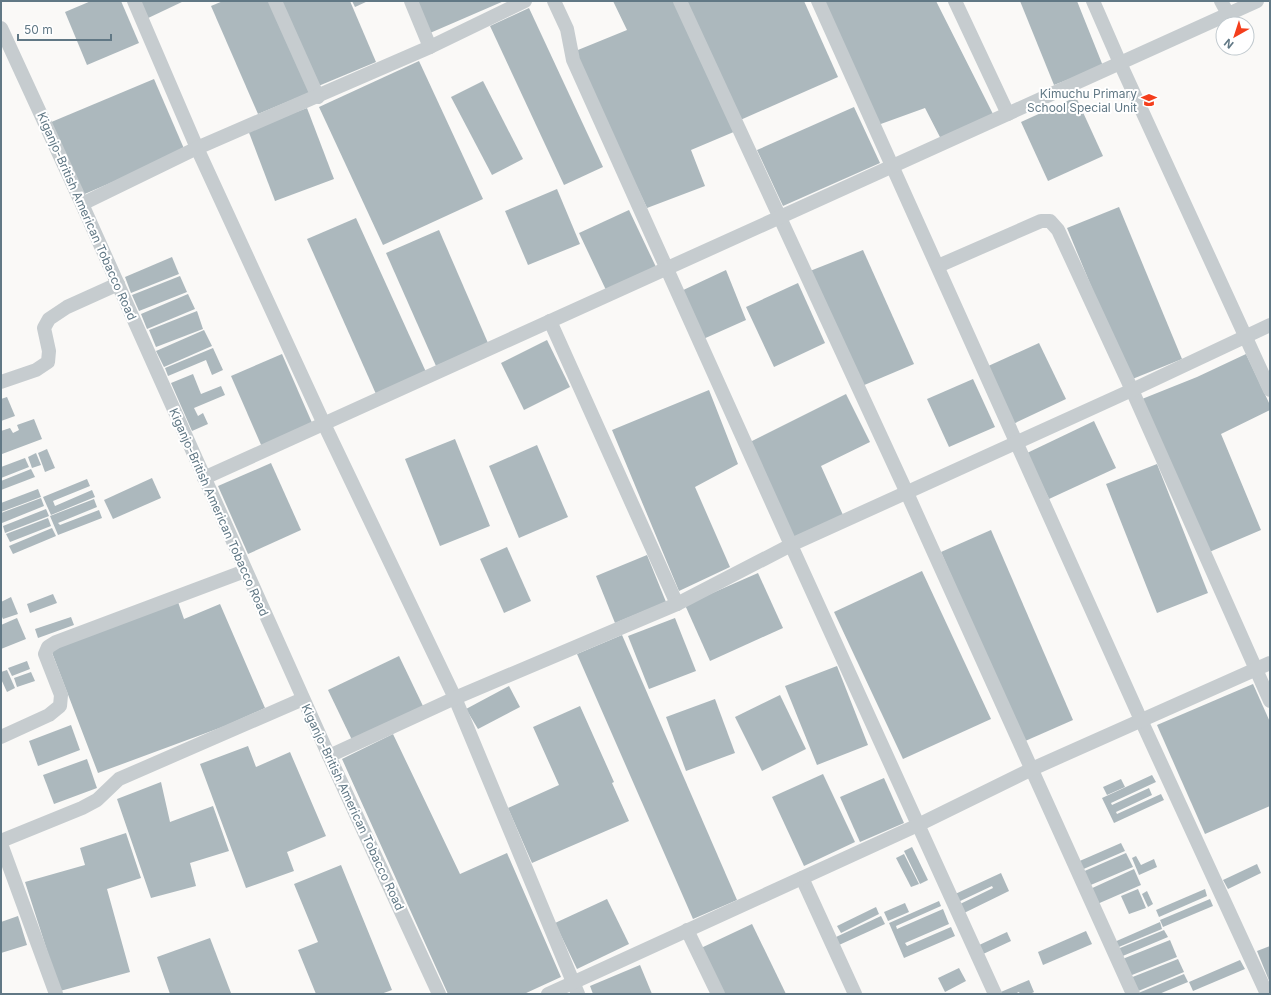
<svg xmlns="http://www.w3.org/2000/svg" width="1271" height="995" viewBox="0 0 1271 995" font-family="Inter,sans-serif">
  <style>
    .building { fill: #acb8bd }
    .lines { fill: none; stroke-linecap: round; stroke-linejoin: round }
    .minor { stroke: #c6cccf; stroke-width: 14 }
    .labels { text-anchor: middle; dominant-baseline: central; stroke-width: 4; stroke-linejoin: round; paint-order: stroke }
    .poi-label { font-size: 12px; fill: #617885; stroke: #fff; text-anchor: end }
    .street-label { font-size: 12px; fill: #617885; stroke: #fff }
  </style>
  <rect width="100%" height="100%" fill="#faf9f7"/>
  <g class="building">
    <polygon points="91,1 121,1 139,43 87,65 65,12"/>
    <polygon points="144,1 184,1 144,20 137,4"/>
    <polygon points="223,1 271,1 311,92 258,114 211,6"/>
    <polygon points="279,1 350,1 376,62 316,87"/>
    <polygon points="352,1 368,1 355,7"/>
    <polygon points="417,1 504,1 430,33"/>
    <polygon points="613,1 677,1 736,131 691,150 705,186 647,208 573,52 627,30"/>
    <polygon points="684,1 804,1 838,77 738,121"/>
    <polygon points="824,1 936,1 994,116 942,141 925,108 878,125"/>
    <polygon points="1020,1 1077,1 1103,66 1054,85"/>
    <polygon points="529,8 603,167 564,185 490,26"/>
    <polygon points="419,61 483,199 383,245 319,107"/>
    <polygon points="154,79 185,151 80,196 49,123"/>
    <polygon points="483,81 523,159 492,175 451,97"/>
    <polygon points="1076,97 1103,156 1048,181 1021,122"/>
    <polygon points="854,107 880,163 783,206 757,150"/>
    <polygon points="307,108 334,179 275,201 248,130"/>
    <polygon points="557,189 580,244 528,265 505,211"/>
    <polygon points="1119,207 1182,359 1130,380 1067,228"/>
    <polygon points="629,210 656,267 606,290 579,233"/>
    <polygon points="356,218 426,372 376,394 307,239"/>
    <polygon points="439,230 488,343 436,366 386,253"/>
    <polygon points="863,250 914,364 862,386 810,271"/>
    <polygon points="172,257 179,274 131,293 125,277"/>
    <polygon points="726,270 746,320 701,340 679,292"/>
    <polygon points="180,276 187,292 139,311 132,295"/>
    <polygon points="798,283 825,343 774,367 746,307"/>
    <polygon points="188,294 195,309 147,329 141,314"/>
    <polygon points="197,311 203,329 156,347 149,330"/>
    <polygon points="204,330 212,346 164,367 156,351"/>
    <polygon points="547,340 570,387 524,410 501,363"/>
    <polygon points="1039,343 1066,399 1013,424 986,367"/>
    <polygon points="213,348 223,370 212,375 206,360 168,376 165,368"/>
    <polygon points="282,354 313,425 262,447 231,376"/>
    <polygon points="1246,354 1270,405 1270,410 1221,434 1261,530 1207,553 1142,399 1197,377"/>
    <polygon points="193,374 201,394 221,386 225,395 194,408 198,416 203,413 208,424 192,431 171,383"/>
    <polygon points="973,379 995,427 949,447 927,399"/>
    <polygon points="709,390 738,464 695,487 730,567 679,591 612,430"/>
    <polygon points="846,394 870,442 821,466 843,515 794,537 750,442"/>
    <polygon points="7,397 15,416 1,421 1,399"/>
    <polygon points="34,419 42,439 2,454 1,431 10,428 13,433 19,430 17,425"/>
    <polygon points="1094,421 1116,468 1049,499 1027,453"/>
    <polygon points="455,439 490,526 440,546 405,459"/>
    <polygon points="537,445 568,517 519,538 489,466"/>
    <polygon points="47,449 55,468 45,472 38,453"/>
    <polygon points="36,453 41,465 32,468 28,457"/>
    <polygon points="25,458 29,467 1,478 1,467"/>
    <polygon points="271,463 301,530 248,554 218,486"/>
    <polygon points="1157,464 1208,593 1157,613 1106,484"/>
    <polygon points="31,469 35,477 1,490 1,481"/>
    <polygon points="152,478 161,498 113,519 104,500"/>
    <polygon points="87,479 90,486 53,501 55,506 92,490 95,497 51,515 43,497"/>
    <polygon points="38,489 41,497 1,512 1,503"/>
    <polygon points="41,498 44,506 2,523 1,513"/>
    <polygon points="94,499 97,507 58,523 60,525 99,510 102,518 58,535 50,516"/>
    <polygon points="46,509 49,516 5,533 3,526"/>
    <polygon points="48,518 51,526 10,542 6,534"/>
    <polygon points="52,528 56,536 13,554 9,546"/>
    <polygon points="991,530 1073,720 1023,742 941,552"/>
    <polygon points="507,547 531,601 504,613 480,559"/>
    <polygon points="647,555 666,602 615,623 596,576"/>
    <polygon points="922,571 991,719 903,759 834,612"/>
    <polygon points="758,573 783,628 710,661 685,605"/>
    <polygon points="53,594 57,603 30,613 27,604"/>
    <polygon points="11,597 18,614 3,619 1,615 1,602"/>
    <polygon points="178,602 184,619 220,604 265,708 225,726 98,773 51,650"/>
    <polygon points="71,617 74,625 38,638 35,629"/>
    <polygon points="17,618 26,639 1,649 1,625"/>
    <polygon points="675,618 696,671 649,689 628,636"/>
    <polygon points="622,635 737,900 693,919 577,654"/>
    <polygon points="399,656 423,706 352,740 328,690"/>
    <polygon points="27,661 30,669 12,676 8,668"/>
    <polygon points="837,666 868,745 817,765 785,686"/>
    <polygon points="7,670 15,688 7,692 1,679 1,672"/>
    <polygon points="31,672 35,681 17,687 14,678"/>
    <polygon points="1253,684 1270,722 1270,806 1205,834 1157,725"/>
    <polygon points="509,686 520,707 478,729 466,709"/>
    <polygon points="780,695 806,749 762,771 735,717"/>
    <polygon points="715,699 735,753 686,771 666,717"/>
    <polygon points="580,706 614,782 612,783 629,821 532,863 508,808 559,785 533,727"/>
    <polygon points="71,725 80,750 38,766 29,741"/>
    <polygon points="393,734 460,874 507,853 561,977 524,994 448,994 342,759"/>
    <polygon points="248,746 256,767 290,752 326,836 287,852 294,871 246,888 200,764"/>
    <polygon points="87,759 97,788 54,804 43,775"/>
    <polygon points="823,774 855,842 804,866 772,797"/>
    <polygon points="1152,775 1156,782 1111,803 1112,805 1149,788 1152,795 1116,812 1117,814 1161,794 1164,800 1114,823 1102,798"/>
    <polygon points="884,778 904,823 860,842 840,797"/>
    <polygon points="1121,779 1125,787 1107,795 1103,787"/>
    <polygon points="161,782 170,822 213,806 229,851 190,863 196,886 151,898 117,799"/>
    <polygon points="126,833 141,878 107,889 130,972 60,991 25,882 85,865 80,848"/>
    <polygon points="1121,843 1125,851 1079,871 1075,863"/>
    <polygon points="912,847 928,880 920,884 904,851"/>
    <polygon points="1126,853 1133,867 1086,887 1080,873"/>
    <polygon points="904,854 919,884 911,887 896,858"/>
    <polygon points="1136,856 1141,865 1154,859 1157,867 1139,875 1132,858"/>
    <polygon points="1257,864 1261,873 1228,889 1223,880"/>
    <polygon points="341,865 392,990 381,994 316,994 298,950 318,942 294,884"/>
    <polygon points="1134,869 1141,885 1095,905 1088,890"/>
    <polygon points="1001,873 1009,891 962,914 958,905 993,888 992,886 956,903 953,895"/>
    <polygon points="1138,889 1146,908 1129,914 1121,896"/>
    <polygon points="1205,889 1207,896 1159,917 1156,910"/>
    <polygon points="1147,891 1153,904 1148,907 1142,894"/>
    <polygon points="607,899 629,944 577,969 555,923"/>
    <polygon points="1210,899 1213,906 1163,927 1160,920"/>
    <polygon points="939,901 941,906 896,926 897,929 943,909 949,924 905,943 907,946 951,927 955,936 904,958 889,923"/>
    <polygon points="905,903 909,912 888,921 884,912"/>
    <polygon points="876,907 879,914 841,933 837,926"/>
    <polygon points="18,916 27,945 1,953 1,922"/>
    <polygon points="881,916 885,924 839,945 836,937"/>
    <polygon points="1160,922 1162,929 1114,949 1112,943"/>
    <polygon points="752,924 786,994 724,994 701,948"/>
    <polygon points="1164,930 1168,937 1118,958 1115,950"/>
    <polygon points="1086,931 1092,944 1043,965 1038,952"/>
    <polygon points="1007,932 1011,941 981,955 977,946"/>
    <polygon points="210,938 231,993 170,994 157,957"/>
    <polygon points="1170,940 1177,957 1127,977 1120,960"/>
    <polygon points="1270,946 1270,983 1257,951"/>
    <polygon points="1178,959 1184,972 1136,992 1130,978"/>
    <polygon points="1240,960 1245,969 1193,991 1189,982"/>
    <polygon points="640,965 652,994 593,994 590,986"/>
    <polygon points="959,968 966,981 945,992 938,978"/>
    <polygon points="1184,974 1188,982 1159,994 1136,994"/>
    <polygon points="1029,980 1034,992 1030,994 1020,994 1019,992 1014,994 996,994"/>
  </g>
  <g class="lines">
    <g class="minor">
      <polyline points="134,1 197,148 324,424 455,698 578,994"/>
      <polyline points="275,1 318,97"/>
      <polyline points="411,1 430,47"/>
      <polyline points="554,1 567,29 573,60 791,545 995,994"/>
      <polyline points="680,1 907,493 1133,994"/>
      <polyline points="818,1 1141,720 1267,994"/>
      <polyline points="955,1 1008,114"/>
      <polyline points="1093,1 1120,63 1270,390"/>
      <polyline points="1221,1 1228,14"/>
      <polyline points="1,28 82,204 329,756 439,994"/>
      <polyline points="82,204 197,148 430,47 525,1"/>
      <polyline points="938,266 1041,221 1050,221 1058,230 1132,390 1270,701"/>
      <polyline points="550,321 677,604"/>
      <polyline points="1,382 36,370 48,362 49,351 44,328 49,319 67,307 118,284"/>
      <polyline points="204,478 1257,1"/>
      <polyline points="1,737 49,715 60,706 61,695 45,654 48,647 56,642 245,571"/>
      <polyline points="329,756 455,698 677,604 791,545 1132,390 1270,325"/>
      <polyline points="1,841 82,808 97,800 119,779 303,699"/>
      <polyline points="1,844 56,994"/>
      <polyline points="802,878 855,994"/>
      <polyline points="687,930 718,994"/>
      <polyline points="548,994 918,825 1032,769 1270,663"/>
    </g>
  </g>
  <defs>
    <symbol id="school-bare" viewBox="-9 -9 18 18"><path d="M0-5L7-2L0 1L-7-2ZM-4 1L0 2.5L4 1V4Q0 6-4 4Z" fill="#f43e1c" stroke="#fff" stroke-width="2.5" paint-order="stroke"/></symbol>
  </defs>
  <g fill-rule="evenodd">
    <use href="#school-bare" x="1138" y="89" width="22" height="22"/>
  </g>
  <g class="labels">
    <g class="poi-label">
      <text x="1137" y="93">Kimuchu Primary<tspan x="1137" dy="14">School Special Unit</tspan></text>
    </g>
    <g class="street-label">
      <text transform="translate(87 216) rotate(66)">Kiganjo-British American Tobacco Road</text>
      <text transform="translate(219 512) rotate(66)">Kiganjo-British American Tobacco Road</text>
      <text transform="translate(353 807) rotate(65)">Kiganjo-British American Tobacco Road</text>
    </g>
  </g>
  <rect width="1271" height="995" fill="none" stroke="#617885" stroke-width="4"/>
  <g transform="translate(1235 36) rotate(219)"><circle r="19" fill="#ffffff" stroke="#c0c9ce"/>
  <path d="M0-3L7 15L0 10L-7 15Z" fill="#f43e1c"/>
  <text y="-6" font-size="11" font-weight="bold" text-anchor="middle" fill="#617885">N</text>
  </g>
  <path d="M18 34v6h93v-6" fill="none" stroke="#617885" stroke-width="2"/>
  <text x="24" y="34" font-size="12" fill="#617885" stroke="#ffffff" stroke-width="3" paint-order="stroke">50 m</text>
</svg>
